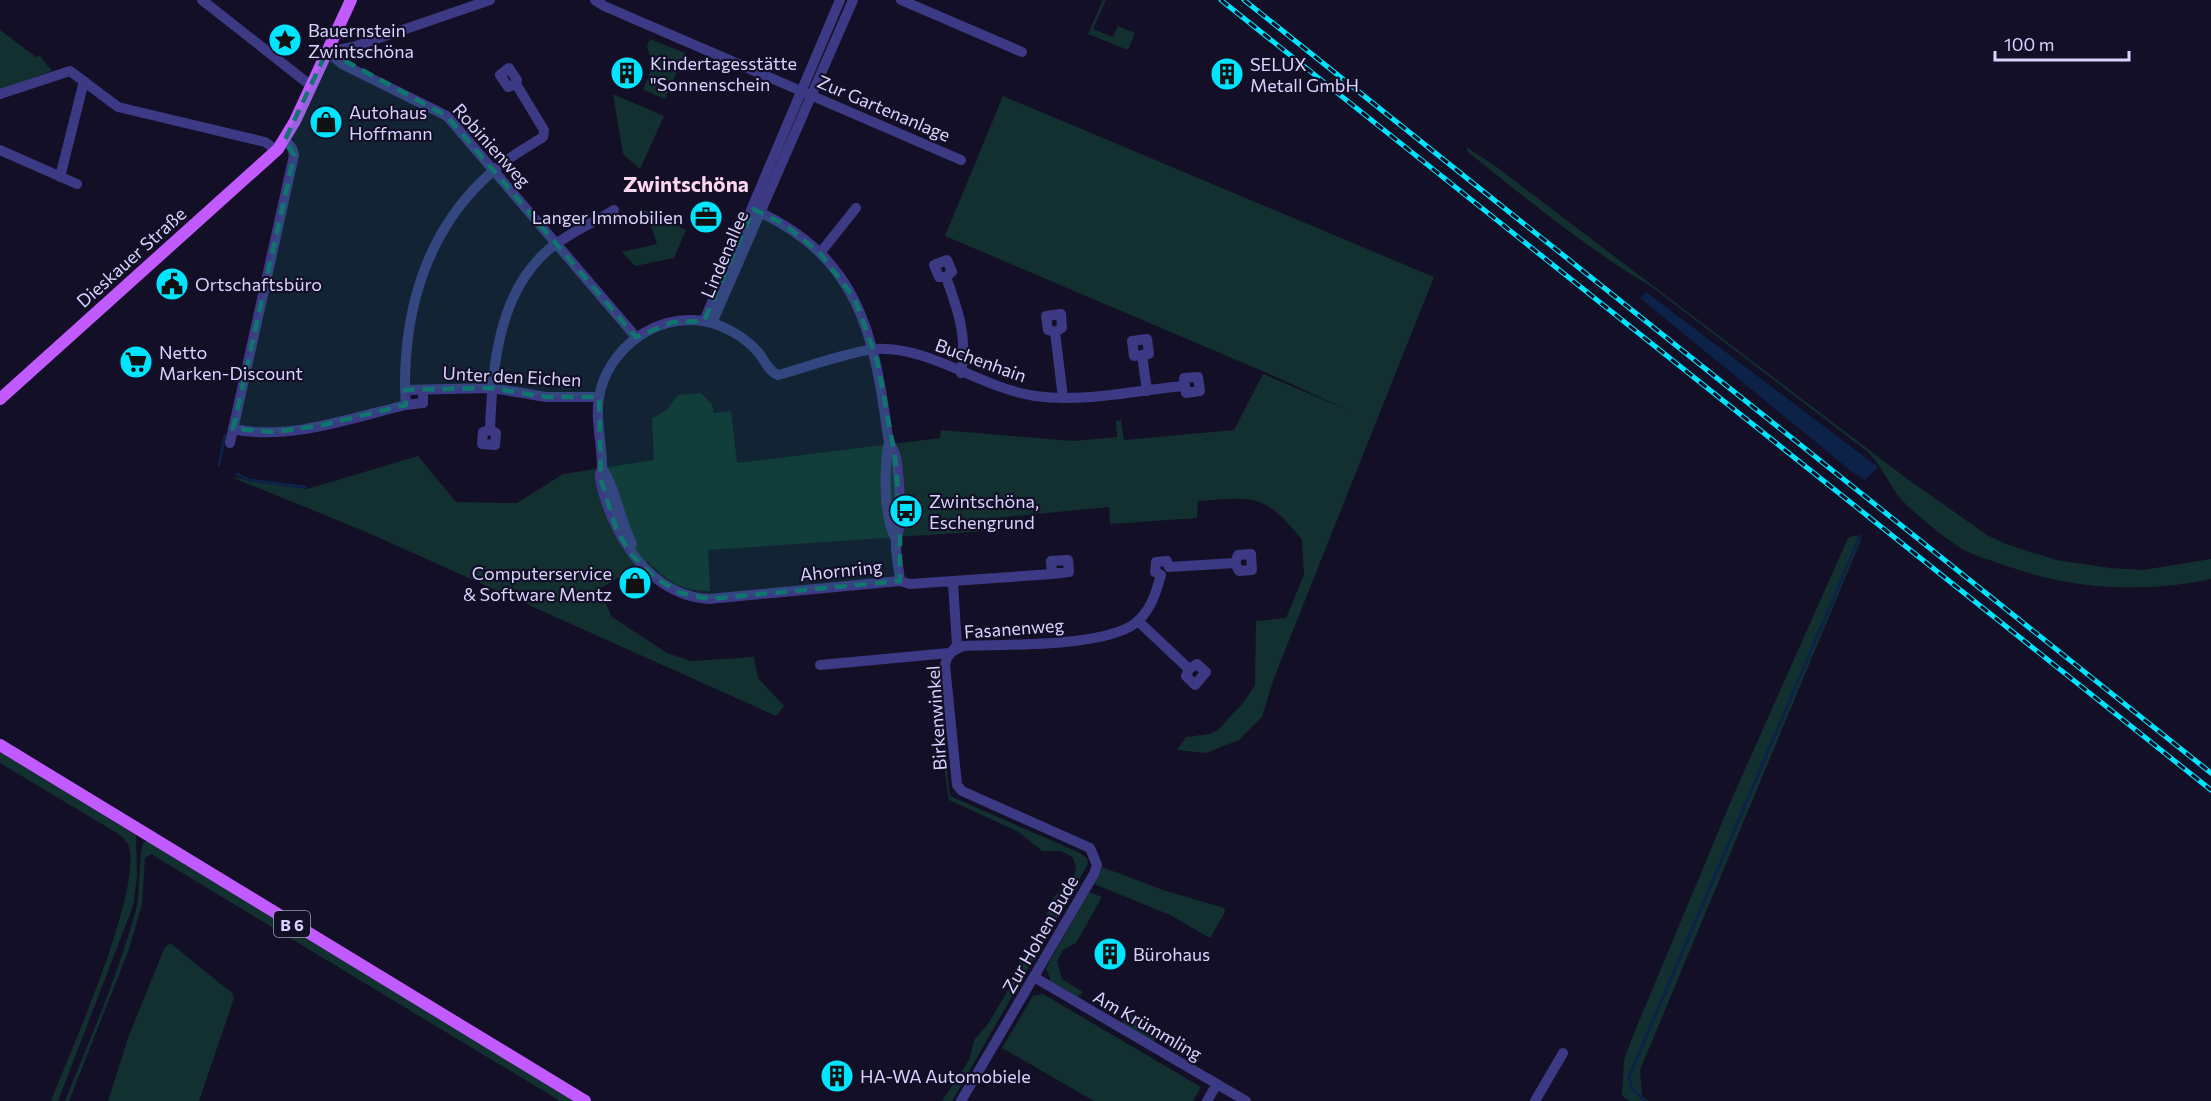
<svg xmlns="http://www.w3.org/2000/svg" width="2211" height="1101" viewBox="0 0 2211 1101" font-family="Commissioner,sans-serif">
  <style>
    .green { fill: #12302f }
    .water { fill: #0c2248 }
    .lines { fill: none; stroke-linecap: round; stroke-linejoin: round }
    .stream { stroke: #0c2248; stroke-width: 3 }
    .minor { stroke: #3d3a85; stroke-width: 10 }
    .major { stroke: #c25bff; stroke-width: 12 }
    .rail-casing { stroke: #00e5ff; stroke-width: 5 }
    .rail { stroke: #130f26; stroke-width: 3; stroke-dasharray: 9; stroke-linecap: butt }
    .marked { fill: #0f766e; fill-opacity: 0.2; stroke: #0f766e; stroke-width: 4.5; stroke-dasharray: 12 8; stroke-linejoin: round }
    .labels { text-anchor: middle; dominant-baseline: central; stroke-width: 4.5; stroke-linejoin: round; paint-order: stroke }
    .shield { fill: #130f26; stroke: #9e99be; stroke-width: 1.5 }
    .shield-label { font-size: 16px; font-weight: bold; fill: #d9d4ff }
    .poi-label { font-size: 18px; fill: #d9d4ff; stroke: #130f26; text-anchor: start }
    .street-label { font-size: 18px; fill: #d9d4ff; stroke: #130f26 }
    .quarter-label { font-size: 21px; font-weight: bold; fill: #ffd6f0; stroke: #130f26 }
  </style>
  <rect width="100%" height="100%" fill="#130f26"/>
  <g class="green">
    <polygon points="1103,0 1106,0 1093,29 1113,37 1118,26 1135,33 1128,50 1088,34"/>
    <polygon points="0,30 36,57 40,56 52,71 0,90"/>
    <polygon points="650,39 685,53 665,99 643,90 653,66 647,47"/>
    <polygon points="613,94 664,116 640,169 623,154"/>
    <path d="M1003,96L1434,277L1274,678L1262,717L1239,740L1206,753L1177,750L1186,737L1210,734L1218,730L1243,703L1255,685L1256,621L1286,618L1304,575L1302,540C1265,493 1254,497 1198,501L1197,518L1110,524L1109,507L985,519L986,531L708,550L710,591C678,590 670,582 647,561L599,589L612,617L667,653L691,661L754,657L758,678L784,706L776,716L364,531L231,477L307,489L418,456L456,502L517,503L563,474L654,460L652,418L666,411L678,395L701,393L712,405L714,413L731,411L737,463L940,438L941,430L1073,441L1117,437L1116,421L1121,420L1124,440L1234,430L1263,374L1348,410L1267,373L945,236Z"/>
    <path d="M1466,147L1494,165L1906,478L1987,535L2006,544L2056,560L2110,568L2143,570L2211,559V579C2139,594 2070,589 2001,564C1987,559 1971,555 1959,547C1941,535 1924,521 1909,507C1891,492 1885,469 1868,452L1652,287C1586,248 1528,200 1468,152Z"/>
    <polygon points="639,207 686,230 674,258 635,266 622,252 657,244 650,224"/>
    <polygon points="1856,535 1861,540 1640,1070 1642,1096 1649,1101 1630,1101 1622,1096 1624,1060 1632,1038 1734,794 1848,538"/>
    <path d="M0,752L136,835L137,876L133,906L58,1101H51C72,1048 137,902 130,851C129,843 124,838 117,833L0,763Z"/>
    <polygon points="946,761 950,796 1078,852 1087,858 1088,864 952,1101 942,1101 969,1060 974,1040 988,1024 1007,992 1017,965 1038,938 1053,898 1074,876 1076,867 1073,858 1069,855 1060,851 1042,851 1019,832 949,800 944,766 936,763"/>
    <path d="M147,841L575,1101H560L151,854L145,858L142,904L128,952L69,1101H65C90,1039 118,975 136,910C141,892 138,852 144,842Z"/>
    <polygon points="1102,867 1163,890 1224,908 1225,912 1210,938 1170,915 1094,884"/>
    <polygon points="1089,892 1102,897 1076,943 1063,950 1057,961 1062,979 1083,992 1078,997 1051,981 1046,968"/>
    <polygon points="170,943 232,993 234,998 199,1101 108,1101 129,1035 165,947"/>
    <polygon points="1043,994 1201,1087 1193,1101 1094,1101 1002,1048 1033,996"/>
    <polygon points="1129,1012 1156,1027 1154,1042 1122,1024"/>
  </g>
  <polygon class="water" points="1646,292 1878,467 1865,480 1851,471 1640,298"/>
  <g class="lines">
    <g class="stream">
      <polyline points="219,465 225,435"/>
      <polyline points="237,474 249,480 305,487"/>
      <polyline points="1645,1101 1632,1089 1629,1077 1860,536"/>
    </g>
    <g class="minor">
      <polyline points="202,0 310,85"/>
      <polyline points="595,0 604,6 961,160"/>
      <polyline points="901,0 1022,52"/>
      <polyline points="329,47 336,50 353,47 490,0"/>
      <polyline points="327,51 342,64 447,116 636,337"/>
      <polyline points="0,94 70,71 118,107 265,142 276,150"/>
      <polyline points="0,150 77,184"/>
      <polyline points="60,177 84,81"/>
      <path d="M753,209C859,256 874,333 888,437C889,444 893,448 895,454C900,471 900,504 900,522C900,529 897,534 896,540C895,553 899,568 900,581"/>
      <polyline points="820,253 856,208"/>
      <path d="M946,277H939L934,265L947,260L952,272L946,277C958,310 968,338 961,373"/>
      <polyline points="704,321 840,0"/>
      <polyline points="712,323 853,0"/>
      <polyline points="1055,332 1048,330 1046,316 1061,314 1062,328 1055,332 1063,398"/>
      <polyline points="1142,355 1134,356 1132,341 1147,339 1149,354 1142,355 1147,391"/>
      <path d="M405,390C404,307 428,227 493,171C507,158 526,148 543,137L544,130L516,84L517,80L509,68L500,75L508,87L516,84"/>
      <polyline points="406,405 423,403 423,390"/>
      <path d="M233,429C289,441 351,418 406,405L405,390L492,388L546,397H599"/>
      <path d="M490,430L496,433L495,445L482,444L483,432L490,430C492,369 498,294 547,251C566,234 593,223 614,210"/>
      <path d="M889,442C884,466 883,518 896,539"/>
      <polyline points="230,443 294,155 292,148 285,140"/>
      <path d="M602,468C615,487 620,520 632,544"/>
      <path d="M1052,574L1069,572L1068,560L1051,561L1052,574L910,584L900,581L709,599C658,596 626,553 609,510C606,500 599,485 600,474C601,471 602,469 602,466C602,443 595,420 599,397C607,350 655,313 703,321C722,324 745,337 758,352C765,360 768,371 778,375C804,368 851,351 875,349C930,346 981,388 1035,396C1085,403 1135,390 1185,386L1186,393L1200,391L1198,377L1184,378L1185,386"/>
      <polyline points="949,582 953,584 957,645 947,658 945,665 957,785 962,791 1090,848 1097,865 1094,874 961,1101"/>
      <polyline points="1138,621 1189,669 1186,676 1195,685 1206,672 1197,664 1189,669"/>
      <path d="M820,665L949,653L963,646C1003,644 1112,648 1139,620C1152,607 1156,592 1161,575L1155,572L1156,562L1167,561L1169,567L1235,563L1239,571L1252,570L1251,554L1238,555L1235,563"/>
      <polyline points="1034,977 1246,1101"/>
      <polyline points="1207,1101 1217,1084"/>
      <polyline points="1535,1101 1563,1053"/>
    </g>
    <g class="major">
      <polyline points="0,399 278,149 295,121 351,0"/>
      <polyline points="0,745 585,1101"/>
    </g>
    <defs>
      <g id="rail">
        <polyline points="1221,0 2211,790"/>
        <polyline points="1244,0 2211,773"/>
      </g>
    </defs>
    <use href="#rail" class="rail-casing"/>
    <use href="#rail" class="rail"/>
  </g>
  <path class="marked" d="M327,51L447,116L636,337L673,322L704,321L753,209L784,224L820,253L855,299L877,360L895,456L900,512V581L709,599L680,593L655,578L631,554L617,531L601,480L599,397H546L492,388L405,390L406,405L319,426L274,432L233,429L294,155L285,140Z"/>
  <defs>
    <symbol id="sight-disc" viewBox="-11 -11 22 22"><circle r="9.5" fill="#00e5ff" stroke="#130f26"/><path d="M0-6L1.8-2.2L6-1.7L2.9 1.2L3.7 5.4L0 3.3L-3.7 5.4L-2.9 1.2L-6-1.7L-1.8-2.2Z" fill="#111"/></symbol>
    <symbol id="building-disc" viewBox="-11 -11 22 22"><circle r="9.5" fill="#00e5ff" stroke="#130f26"/><path d="M-4-6H4V6H1V3H-1V6H-4ZM-2.5-4.3h1.7v1.8h-1.7ZM.8-4.3h1.7v1.8H.8ZM-2.5-1h1.7V.8h-1.7ZM.8-1h1.7V.8H.8Z" fill="#111"/></symbol>
    <symbol id="shop-disc" viewBox="-11 -11 22 22"><circle r="9.5" fill="#00e5ff" stroke="#130f26"/><path d="M-5-2.5h2.3a2.7 3.5 0 0 1 5.4 0H5L5.5 6h-11ZM-1.5-2.5h3a1.5 2.3 0 0 0-3 0Z" fill="#111"/></symbol>
    <symbol id="office-disc" viewBox="-11 -11 22 22"><circle r="9.5" fill="#00e5ff" stroke="#130f26"/><path d="M-6-3h4V-5.5h4V-3h4V5H-6ZM-1-4.5V-3h2v-1.5ZM-6 0V1H6V0Z" fill="#111"/></symbol>
    <symbol id="civic-disc" viewBox="-11 -11 22 22"><circle r="9.5" fill="#00e5ff" stroke="#130f26"/><path d="M-.6-6.5H3V-4.5H.6V-3L4-1V1h2V6H-6V1h2V-1L-.6-3ZM-1.2 2.5V6h2.4V2.5Z" fill="#111"/></symbol>
    <symbol id="supermarket-disc" viewBox="-11 -11 22 22"><circle r="9.5" fill="#00e5ff" stroke="#130f26"/><path d="M-6-5.5h2.5l.6 2H6L4.5 2H-2.5L-4.4-4H-6ZM-1.5 3.2a1.3 1.3 0 1 0 .1 0ZM3 3.2a1.3 1.3 0 1 0 .1 0Z" fill="#111"/></symbol>
    <symbol id="bus-disc" viewBox="-11 -11 22 22"><circle r="9.5" fill="#00e5ff" stroke="#130f26"/><path d="M-5-6H5V4H4V6H2V4H-2V6H-4V4H-5ZM-3.5-4V0h7V-4ZM-3.5 1.2v1.5H-2V1.2ZM2 1.2v1.5H3.5V1.2Z" fill="#111"/></symbol>
  </defs>
  <g fill-rule="evenodd">
    <use href="#sight-disc" x="266" y="21" width="38" height="38"/>
    <use href="#building-disc" x="608" y="54" width="38" height="38"/>
    <use href="#building-disc" x="1208" y="55" width="38" height="38"/>
    <use href="#shop-disc" x="307" y="103" width="38" height="38"/>
    <use href="#office-disc" x="687" y="198" width="38" height="38"/>
    <use href="#civic-disc" x="153" y="265" width="38" height="38"/>
    <use href="#supermarket-disc" x="117" y="343" width="38" height="38"/>
    <use href="#bus-disc" x="887" y="492" width="38" height="38"/>
    <use href="#shop-disc" x="616" y="564" width="38" height="38"/>
    <use href="#building-disc" x="1091" y="935" width="38" height="38"/>
    <use href="#building-disc" x="818" y="1057" width="38" height="38"/>
  </g>
  <g class="labels">
    <rect class="shield" x="274" y="911" width="36" height="26" rx="4.5"/>
    <g class="shield-label">
      <text x="292" y="924">B 6</text>
    </g>
    <g class="poi-label">
      <text x="308" y="30">Bauernstein<tspan x="308" dy="21">Zwintschöna</tspan></text>
      <text x="650" y="63">Kindertagesstätte<tspan x="650" dy="21">"Sonnenschein</tspan></text>
      <text x="1250" y="64">SELUX<tspan x="1250" dy="21">Metall GmbH</tspan></text>
      <text x="349" y="112">Autohaus<tspan x="349" dy="21">Hoffmann</tspan></text>
      <text x="683" y="217" text-anchor="end">Langer Immobilien</text>
      <text x="195" y="284">Ortschaftsbüro</text>
      <text x="159" y="352">Netto<tspan x="159" dy="21">Marken-Discount</tspan></text>
      <text x="929" y="501">Zwintschöna,<tspan x="929" dy="21">Eschengrund</tspan></text>
      <text x="612" y="573" text-anchor="end">Computerservice<tspan x="612" dy="21">&amp; Software Mentz</tspan></text>
      <text x="1133" y="954">Bürohaus</text>
      <text x="860" y="1076">HA-WA Automobiele</text>
    </g>
    <g class="street-label">
      <text transform="translate(884 108) rotate(23)">Zur Gartenanlage</text>
      <text transform="translate(492 145) rotate(48)">Robinienweg</text>
      <text transform="translate(724 254) rotate(-67)">Lindenallee</text>
      <text transform="translate(131 257) rotate(-42)">Dieskauer Straße</text>
      <text transform="translate(981 360) rotate(20)">Buchenhain</text>
      <text transform="translate(512 376) rotate(3)">Unter den Eichen</text>
      <text transform="translate(841 570) rotate(-6)">Ahornring</text>
      <text transform="translate(1014 628) rotate(-4)">Fasanenweg</text>
      <text transform="translate(936 718) rotate(-94)">Birkenwinkel</text>
      <text transform="translate(1040 934) rotate(-60)">Zur Hohen Bude</text>
      <text transform="translate(1148 1025) rotate(30)">Am Krümmling</text>
    </g>
    <g class="quarter-label">
      <text x="686" y="183">Zwintschöna</text>
    </g>
  </g>
  <path d="M1995 51v9h134v-9" fill="none" stroke="#d9d4ff" stroke-width="3"/>
  <text x="2004" y="51" font-size="18" fill="#d9d4ff" stroke="#130f26" stroke-width="4.5" paint-order="stroke">100 m</text>
</svg>
